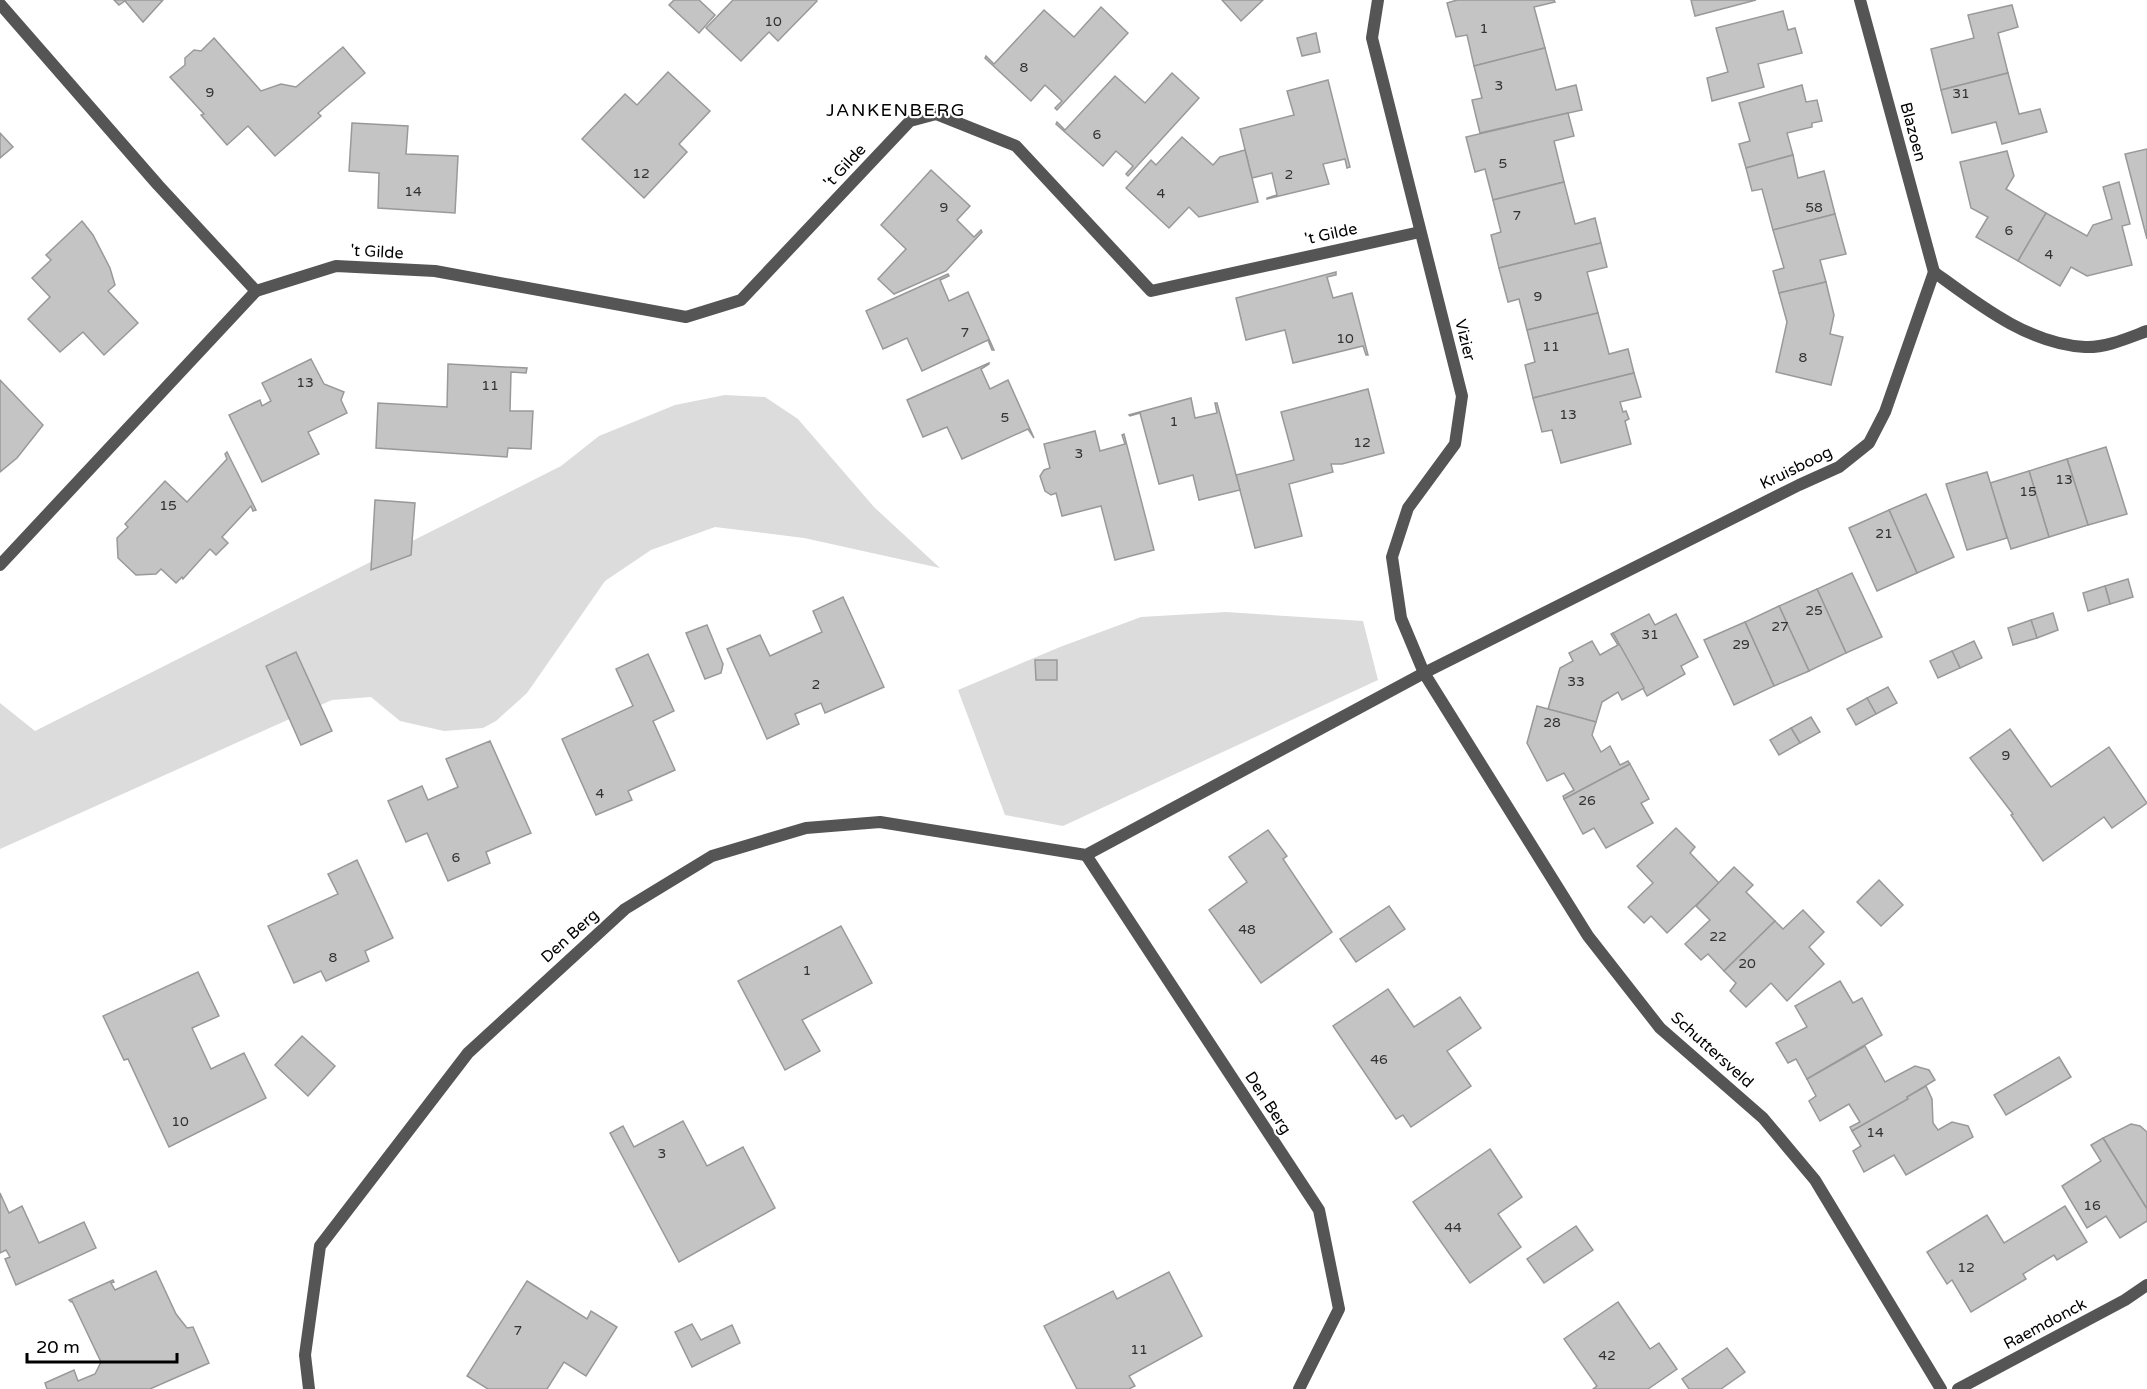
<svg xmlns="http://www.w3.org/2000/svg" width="2147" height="1389" viewBox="0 0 2147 1389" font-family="'Varela Round',sans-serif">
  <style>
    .green { fill: #dcdcdc }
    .building { fill: #c4c4c4; stroke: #999; stroke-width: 1.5 }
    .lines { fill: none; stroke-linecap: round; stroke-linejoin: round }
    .minor { stroke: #555; stroke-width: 12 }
    .labels { text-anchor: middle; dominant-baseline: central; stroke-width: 4.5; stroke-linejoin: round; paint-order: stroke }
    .number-label { font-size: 14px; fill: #313131 }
    .street-label { font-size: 16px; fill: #000; stroke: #fff }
    .neighbourhood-label { font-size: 18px; letter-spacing: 1.5px; fill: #000; stroke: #fff }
  </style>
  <rect width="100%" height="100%" fill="#fff"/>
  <g class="green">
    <polygon points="725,395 765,397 798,419 874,507 940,568 804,538 715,527 651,550 605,581 527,693 496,721 483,728 444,731 400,721 371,697 332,700 0,849 0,703 35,731 561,466 599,436 675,405"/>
    <polygon points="1226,612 1363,621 1378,680 1063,826 1005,815 958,690 1060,647 1141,617"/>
  </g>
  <g class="building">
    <polygon points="114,0 163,0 143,22 125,1 119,5"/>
    <polygon points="674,0 699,0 715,15 699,33 669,5"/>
    <polygon points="733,0 816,0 817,1 778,41 769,32 741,61 706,28"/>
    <polygon points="1222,0 1263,0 1241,21"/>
    <polygon points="1457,0 1554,0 1555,2 1534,7 1545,48 1474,66 1467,35 1456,37 1447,3"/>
    <polygon points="1691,0 1756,0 1695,16"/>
    <polygon points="2012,5 2018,27 1998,33 2008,73 1941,90 1931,49 1974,38 1968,15"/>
    <polygon points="1101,7 1128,33 1057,110 1055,108 1062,101 1045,85 1031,101 985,58 986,56 994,64 1044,10 1074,37"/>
    <polygon points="1783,11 1788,30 1795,28 1802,53 1758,64 1764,87 1712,101 1707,78 1728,72 1716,28"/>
    <polygon points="1316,33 1320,52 1302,56 1297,38"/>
    <polygon points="214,38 261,91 281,84 296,87 343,47 365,73 318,113 321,116 275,156 248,126 227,145 201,115 204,114 170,77 185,65 185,58 194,50 201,51"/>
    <polygon points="1545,48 1556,90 1576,85 1582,110 1480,133 1472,100 1482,98 1474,66"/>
    <polygon points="668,72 710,111 679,144 687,152 644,198 582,139 625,94 637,105"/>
    <polygon points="1172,73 1199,98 1128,176 1126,174 1133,166 1116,151 1103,166 1056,124 1057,122 1065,130 1115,76 1145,103"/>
    <polygon points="2008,73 2019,114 2040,109 2047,132 2002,144 1996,122 1952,133 1941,90"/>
    <polygon points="1328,80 1350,167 1347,168 1345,159 1323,164 1329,184 1267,199 1267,198 1277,195 1272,173 1252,178 1240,129 1294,115 1287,91"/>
    <polygon points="1802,85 1806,102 1817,100 1822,121 1812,123 1812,127 1787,133 1793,155 1746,168 1739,144 1750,141 1739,103"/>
    <polygon points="1568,113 1574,136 1554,141 1564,182 1493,200 1485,169 1475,172 1466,137"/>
    <polygon points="352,123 408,126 406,154 458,156 455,213 378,208 379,173 349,171"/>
    <polygon points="0,133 13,147 0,158"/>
    <polygon points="1182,137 1213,165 1220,157 1245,150 1258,202 1199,217 1189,207 1169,228 1126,188 1151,160 1156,165"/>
    <polygon points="2147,149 2147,239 2125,154"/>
    <polygon points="2007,151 2014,176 2006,189 2046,213 2018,261 1976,237 1988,217 1971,208 1960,162"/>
    <polygon points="1793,155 1798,178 1824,171 1835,214 1773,230 1762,189 1752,191 1746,168"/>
    <polygon points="931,170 970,206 957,220 974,237 981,230 982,232 946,271 894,294 878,279 906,249 881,225"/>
    <polygon points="1564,182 1575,224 1595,218 1601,243 1499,268 1491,235 1501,232 1493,200"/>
    <polygon points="2119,182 2130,224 2122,226 2132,265 2087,276 2071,267 2060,286 2018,261 2046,213 2087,236 2093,225 2112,219 2103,187"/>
    <polygon points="1835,214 1846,254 1820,260 1826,282 1779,293 1773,271 1784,268 1773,230"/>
    <polygon points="82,221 93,235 110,268 115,285 108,291 138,323 104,355 83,332 60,352 28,319 50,297 32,278 51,260 46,255"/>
    <polygon points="1601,243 1607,267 1587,272 1598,313 1527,330 1519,299 1508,302 1499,268"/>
    <polygon points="1336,272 1336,275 1327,277 1333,298 1352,293 1368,355 1366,355 1363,346 1293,363 1285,330 1246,340 1236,298"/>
    <polygon points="948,274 949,276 940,280 949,301 968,292 994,350 992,350 988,340 922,371 907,338 883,349 866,311"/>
    <polygon points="1826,282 1834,315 1830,334 1843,337 1831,385 1776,372 1787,322 1779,293"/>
    <polygon points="1598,313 1609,354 1628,349 1634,373 1533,398 1525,365 1535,362 1527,330"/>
    <polygon points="311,359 324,384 344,392 341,400 347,413 308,432 319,454 262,482 229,415 260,400 262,406 271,401 262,383"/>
    <polygon points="989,363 989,364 981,369 990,389 1008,380 1034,438 1028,429 962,459 947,427 923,437 907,400"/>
    <polygon points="448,364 527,368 526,373 511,372 510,411 533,411 531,449 508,448 507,457 376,448 378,403 447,407"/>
    <polygon points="1634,373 1641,397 1620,402 1623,412 1626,411 1629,419 1625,421 1631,444 1561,463 1552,430 1542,432 1533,398"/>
    <polygon points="0,380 43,425 17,458 0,472"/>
    <polygon points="1368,389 1384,453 1342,464 1331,464 1333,472 1289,484 1302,536 1255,548 1236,475 1294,460 1281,412"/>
    <polygon points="1191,398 1195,418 1217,413 1215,403 1217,403 1240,490 1199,500 1193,475 1159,484 1140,413 1130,416 1129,415"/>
    <polygon points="1095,431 1100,451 1125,444 1122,435 1124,434 1154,550 1115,560 1101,506 1062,516 1056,493 1051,495 1045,491 1040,476 1044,470 1050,468 1044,444"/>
    <polygon points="2106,447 2127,514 2088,525 2067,459"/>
    <polygon points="227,452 256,510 253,511 251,506 222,537 228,543 216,555 210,549 183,579 182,577 176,583 161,569 156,574 136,575 118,558 117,538 128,527 125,524 165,481 187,502 227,459 225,454"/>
    <polygon points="2067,459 2088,525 2049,537 2029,471"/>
    <polygon points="2029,471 2049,537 2011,549 1990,483"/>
    <polygon points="1987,472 2007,538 1967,550 1946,484"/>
    <polygon points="1926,494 1954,557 1917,573 1889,510"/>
    <polygon points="375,500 415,503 411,555 371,570"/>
    <polygon points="1889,510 1917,573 1877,591 1849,528"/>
    <polygon points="1852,573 1882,637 1846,653 1817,589"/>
    <polygon points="2128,579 2133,597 2110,604 2105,586"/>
    <polygon points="2105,586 2110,604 2088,611 2083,593"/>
    <polygon points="1817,589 1846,653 1809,671 1779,606"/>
    <polygon points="843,597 884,687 825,713 821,703 795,714 799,724 767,739 727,649 760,635 770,656 822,632 813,611"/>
    <polygon points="1779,606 1809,671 1774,686 1745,622"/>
    <polygon points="2053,613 2058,630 2037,638 2031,620"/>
    <polygon points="1649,614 1655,625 1676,614 1698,657 1681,666 1685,674 1647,696 1613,633"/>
    <polygon points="2031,620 2037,638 2013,645 2008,628"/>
    <polygon points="1745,622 1774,686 1734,705 1704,640"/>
    <polygon points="707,625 723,664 721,673 705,679 686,633"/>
    <polygon points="1613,633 1644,688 1622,700 1618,692 1602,702 1596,722 1548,709 1560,668 1573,661 1569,653 1592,641 1600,655 1618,645 1611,634"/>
    <polygon points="1974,641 1982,658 1960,668 1952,651"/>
    <polygon points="1952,651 1960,668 1938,678 1930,661"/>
    <polygon points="296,652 332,731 301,745 266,666"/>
    <polygon points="648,654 674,711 653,721 675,770 628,791 632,800 596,815 562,739 633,706 616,669"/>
    <polygon points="1035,660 1057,660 1057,680 1036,680"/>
    <polygon points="1888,687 1897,703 1876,714 1867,698"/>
    <polygon points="1867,698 1876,714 1856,725 1847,709"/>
    <polygon points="1537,706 1596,722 1592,735 1601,752 1610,746 1620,765 1628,761 1630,764 1564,799 1563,796 1574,790 1564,773 1547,781 1527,743"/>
    <polygon points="1811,717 1820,732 1800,743 1791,728"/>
    <polygon points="1791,728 1800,743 1779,755 1770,740"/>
    <polygon points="2010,729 2051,787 2109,747 2147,803 2112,828 2104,817 2043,861 2011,815 2013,814 1970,758"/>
    <polygon points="490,741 531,833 486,852 490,863 448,881 427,833 406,842 388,801 422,786 428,800 458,787 446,759"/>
    <polygon points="1630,764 1649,799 1641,803 1653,823 1606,848 1594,828 1583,834 1564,799"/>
    <polygon points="1676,828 1695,847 1690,853 1719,883 1667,933 1651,916 1644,923 1628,907 1653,883 1637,866"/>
    <polygon points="1268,830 1287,856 1283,859 1332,932 1261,983 1209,910 1247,882 1229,857"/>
    <polygon points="357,860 393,938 365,951 369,961 326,981 321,971 294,983 268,926 338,894 328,874"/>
    <polygon points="1734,867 1753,885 1746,892 1775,921 1724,971 1708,954 1701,960 1685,944 1710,920 1696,906"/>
    <polygon points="1879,880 1903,905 1881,926 1857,902"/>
    <polygon points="1389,906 1405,929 1356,962 1340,939"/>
    <polygon points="1803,910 1824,932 1809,947 1824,964 1787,1001 1771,983 1746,1007 1730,991 1736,983 1724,971 1775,921 1783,929"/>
    <polygon points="841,926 872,983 802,1020 820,1051 785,1070 738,981"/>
    <polygon points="198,972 219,1016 192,1028 211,1069 244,1053 266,1098 169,1147 128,1059 124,1060 103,1016"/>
    <polygon points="1840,981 1853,1003 1862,998 1882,1035 1807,1079 1796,1059 1788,1063 1776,1043 1807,1027 1795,1006"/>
    <polygon points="1388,989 1414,1027 1460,997 1481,1028 1447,1051 1471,1086 1411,1127 1403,1115 1396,1119 1333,1026"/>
    <polygon points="302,1036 335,1066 308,1096 275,1065"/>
    <polygon points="1865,1046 1885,1082 1915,1066 1929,1070 1935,1080 1907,1097 1908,1099 1852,1131 1850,1127 1860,1122 1849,1104 1820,1121 1809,1101 1816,1096 1807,1079"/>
    <polygon points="2059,1057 2071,1077 2006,1115 1994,1095"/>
    <polygon points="1926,1086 1932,1099 1933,1123 1938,1130 1952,1122 1968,1126 1973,1137 1906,1175 1894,1155 1864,1172 1853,1151 1861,1146 1852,1131 1908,1099 1907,1097"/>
    <polygon points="683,1121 707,1166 743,1147 775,1208 679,1262 610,1133 623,1126 634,1147"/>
    <polygon points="2131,1124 2140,1126 2147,1132 2147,1209 2103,1138"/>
    <polygon points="2103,1138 2147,1209 2147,1221 2120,1238 2106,1216 2087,1228 2062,1186 2101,1161 2091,1145"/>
    <polygon points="1490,1149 1522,1197 1498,1214 1521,1247 1470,1283 1413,1202"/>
    <polygon points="0,1193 9,1213 22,1206 39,1243 84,1222 96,1248 16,1285 5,1259 10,1257 6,1250 0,1253"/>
    <polygon points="2065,1206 2087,1242 2057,1260 2054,1255 2023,1274 2026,1279 1971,1312 1952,1280 1947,1284 1927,1252 1987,1215 2004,1243"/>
    <polygon points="1576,1226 1593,1250 1544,1283 1527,1259"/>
    <polygon points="156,1271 176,1314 187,1328 193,1327 209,1363 150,1389 47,1389 45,1383 74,1370 78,1381 95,1374 101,1362 72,1301 71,1302 69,1300 113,1280 114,1282 111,1283 115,1290"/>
    <polygon points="1169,1272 1202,1336 1129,1376 1135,1386 1129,1389 1077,1389 1044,1326 1113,1291 1117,1299"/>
    <polygon points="527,1281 587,1319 591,1311 617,1327 586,1376 564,1362 547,1389 488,1389 467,1376"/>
    <polygon points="1618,1302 1650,1349 1659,1343 1677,1369 1648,1389 1593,1389 1597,1386 1564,1339"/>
    <polygon points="692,1324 701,1340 732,1325 740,1343 692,1367 675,1332"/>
    <polygon points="1727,1348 1745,1372 1721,1389 1689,1389 1682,1379"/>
  </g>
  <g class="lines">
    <g class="minor">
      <polyline points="1378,0 1372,38 1462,396 1455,444 1408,508 1392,557 1401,618 1424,673 1588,936 1660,1028 1763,1118 1815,1180 1941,1389"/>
      <polyline points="1860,0 1934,272"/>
      <polyline points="0,4 158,185 256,291 0,565"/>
      <polyline points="256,291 336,266 435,271 686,317 741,300 910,121 936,114 1016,146 1151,291 1420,232"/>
      <polyline points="1086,855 1319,1210 1339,1309 1299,1389"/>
      <path d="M309,1389L305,1355L320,1246L468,1053L625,909L712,856L806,828L880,822L1086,855L1424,673L1799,485L1839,467L1869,443L1885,412L1934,272C1978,304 2028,344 2085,347C2106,348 2128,338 2147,331"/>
      <polyline points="1958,1389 2125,1300 2147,1285"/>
    </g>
  </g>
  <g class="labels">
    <g class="number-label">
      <text x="773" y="21">10</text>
      <text x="1484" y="28">1</text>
      <text x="1024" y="67">8</text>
      <text x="1499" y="85">3</text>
      <text x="210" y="92">9</text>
      <text x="1961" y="93">31</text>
      <text x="1097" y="134">6</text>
      <text x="1503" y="163">5</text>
      <text x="641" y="173">12</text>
      <text x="1289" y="174">2</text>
      <text x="413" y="191">14</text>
      <text x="1161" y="193">4</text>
      <text x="944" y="207">9</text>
      <text x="1814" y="207">58</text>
      <text x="1517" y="215">7</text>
      <text x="2009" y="230">6</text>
      <text x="2049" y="254">4</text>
      <text x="1538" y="296">9</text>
      <text x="965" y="332">7</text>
      <text x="1345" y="338">10</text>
      <text x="1551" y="346">11</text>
      <text x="1803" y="357">8</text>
      <text x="305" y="382">13</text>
      <text x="490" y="385">11</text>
      <text x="1568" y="414">13</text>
      <text x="1005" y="417">5</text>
      <text x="1174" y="421">1</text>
      <text x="1362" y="442">12</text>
      <text x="1079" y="453">3</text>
      <text x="2064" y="479">13</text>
      <text x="2028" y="491">15</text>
      <text x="168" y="505">15</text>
      <text x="1884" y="533">21</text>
      <text x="1814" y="610">25</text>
      <text x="1780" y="626">27</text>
      <text x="1650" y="634">31</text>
      <text x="1741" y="644">29</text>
      <text x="1576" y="681">33</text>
      <text x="816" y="684">2</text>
      <text x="1552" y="722">28</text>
      <text x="2006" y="755">9</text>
      <text x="600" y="793">4</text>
      <text x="1587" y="800">26</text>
      <text x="456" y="857">6</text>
      <text x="1247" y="929">48</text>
      <text x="1718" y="936">22</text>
      <text x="333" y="957">8</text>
      <text x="1747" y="963">20</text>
      <text x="807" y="970">1</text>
      <text x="1379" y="1059">46</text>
      <text x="180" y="1121">10</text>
      <text x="1875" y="1132">14</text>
      <text x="662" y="1153">3</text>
      <text x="2092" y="1205">16</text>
      <text x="1453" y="1227">44</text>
      <text x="1966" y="1267">12</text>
      <text x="518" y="1330">7</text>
      <text x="1139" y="1349">11</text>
      <text x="1607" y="1355">42</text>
    </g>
    <g class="street-label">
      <text transform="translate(1913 132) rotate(75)">Blazoen</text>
      <text transform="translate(845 166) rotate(-47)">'t Gilde</text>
      <text transform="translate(1331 234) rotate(-12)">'t Gilde</text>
      <text transform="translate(377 252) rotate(3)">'t Gilde</text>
      <text transform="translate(1465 340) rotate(76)">Vizier</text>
      <text transform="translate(1796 468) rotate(-26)">Kruisboog</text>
      <text transform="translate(570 936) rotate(-42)">Den Berg</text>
      <text transform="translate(1712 1050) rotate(42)">Schuttersveld</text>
      <text transform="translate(1268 1103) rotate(57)">Den Berg</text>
      <text transform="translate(2045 1324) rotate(-28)">Raemdonck</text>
    </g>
    <g class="neighbourhood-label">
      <text x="896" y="110">JANKENBERG</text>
    </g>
  </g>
  <path d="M27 1353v9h150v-9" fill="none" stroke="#000000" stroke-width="3"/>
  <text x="36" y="1353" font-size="18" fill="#000000" stroke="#ffffff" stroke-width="4.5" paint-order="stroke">20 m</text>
</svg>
